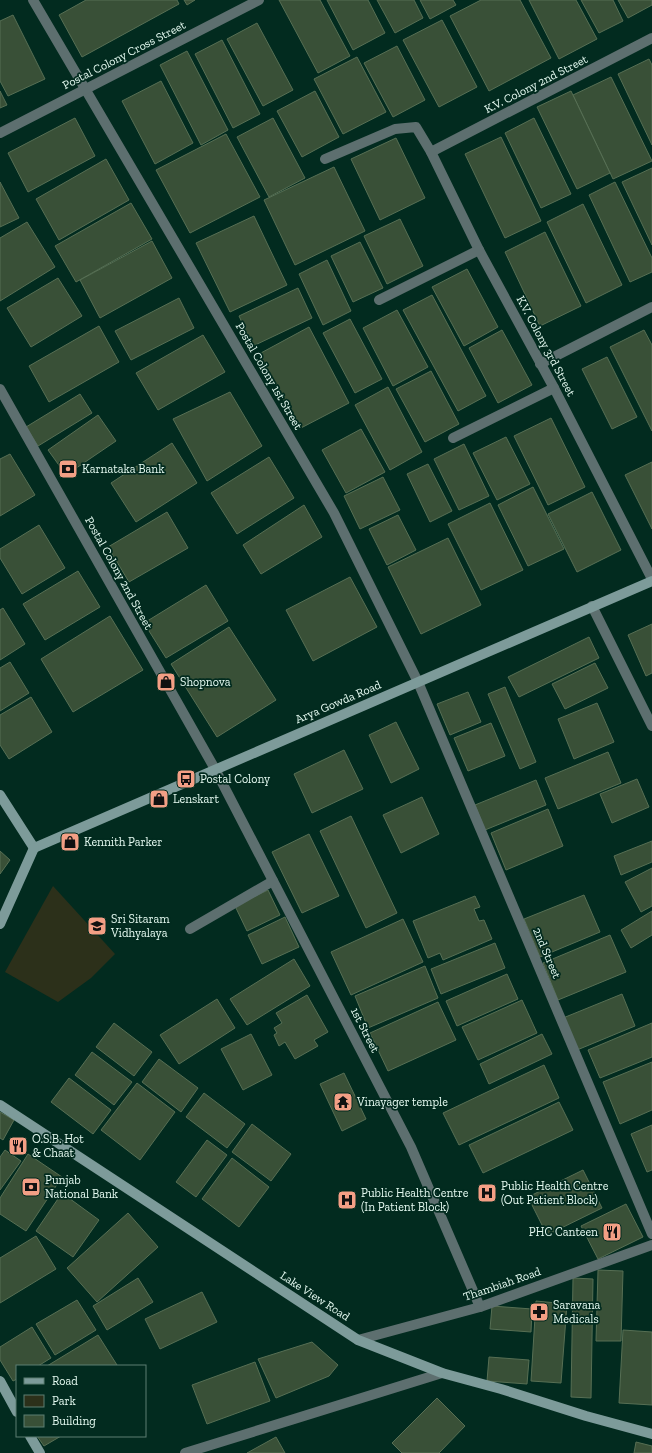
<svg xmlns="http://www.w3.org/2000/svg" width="652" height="1453" viewBox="0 0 652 1453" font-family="'Zilla Slab',serif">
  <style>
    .green { fill: #2c301a }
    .building { fill: #395037; stroke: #576f54 }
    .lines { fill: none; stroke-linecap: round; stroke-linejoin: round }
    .lane { stroke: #5d6f6f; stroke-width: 10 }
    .street { stroke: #5d6f6f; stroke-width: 10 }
    .secondary { stroke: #7d9b9a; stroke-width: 10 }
    .labels { text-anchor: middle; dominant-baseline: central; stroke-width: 3.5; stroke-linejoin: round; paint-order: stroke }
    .street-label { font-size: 12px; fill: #e5faf1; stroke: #022b1f }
    .poi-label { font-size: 12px; fill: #e5faf1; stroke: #022b1f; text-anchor: start }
  </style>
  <rect width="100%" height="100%" fill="#022b1f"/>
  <polygon class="green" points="53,886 115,954 91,978 58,1002 5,972"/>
  <g class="building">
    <polygon points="86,0 177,0 179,4 82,57 59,15"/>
    <polygon points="184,0 195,0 187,5"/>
    <polygon points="279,0 320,0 350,56 318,73"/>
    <polygon points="327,0 368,0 385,33 353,50"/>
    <polygon points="377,0 414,0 423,18 395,33"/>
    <polygon points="420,0 453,0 456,5 430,19"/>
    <polygon points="481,0 520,0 551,58 489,91 450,16"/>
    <polygon points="529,0 576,0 597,39 559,59"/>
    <polygon points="581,0 613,0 623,21 599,33"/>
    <polygon points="618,0 652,0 652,5 628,18"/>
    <polygon points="13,15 45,79 8,96 0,81 0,21"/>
    <polygon points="442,20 477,87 439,107 403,40"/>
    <polygon points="257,23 293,90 263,106 227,39"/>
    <polygon points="222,40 260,114 233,128 195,54"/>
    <polygon points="397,46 425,100 393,117 364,63"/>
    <polygon points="187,51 228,130 201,145 160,65"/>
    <polygon points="357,57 386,112 343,134 314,79"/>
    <polygon points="649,59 652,65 652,145 618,74"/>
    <polygon points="611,77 652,161 613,179 573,95"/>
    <polygon points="161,81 193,143 155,164 122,101"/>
    <polygon points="0,91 7,105 0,108"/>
    <polygon points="315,91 339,137 302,157 277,111"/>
    <polygon points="571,91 610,173 577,189 537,107"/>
    <polygon points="75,118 95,156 28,192 8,153"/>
    <polygon points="273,118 305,178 269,197 237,137"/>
    <polygon points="534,118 571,194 541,208 505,133"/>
    <polygon points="226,134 260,197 190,233 156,170"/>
    <polygon points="501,137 541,221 505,238 465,154"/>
    <polygon points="396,138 425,198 380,220 351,159"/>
    <polygon points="106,159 129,200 59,240 36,199"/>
    <polygon points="334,167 365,231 295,265 264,200"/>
    <polygon points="652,168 652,245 622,182"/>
    <polygon points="0,182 19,218 0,227"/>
    <polygon points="615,182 652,258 652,272 630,282 589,195"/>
    <polygon points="131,203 152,239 76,282 55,246"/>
    <polygon points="583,204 622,285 586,303 547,222"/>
    <polygon points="254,216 287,285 230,312 196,243"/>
    <polygon points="400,219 423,266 387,284 364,236"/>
    <polygon points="27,222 55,267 0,301 0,238"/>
    <polygon points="545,232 581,306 540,326 505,252"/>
    <polygon points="152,241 172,278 100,318 80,280"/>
    <polygon points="360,242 383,288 353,302 331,256"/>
    <polygon points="327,260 351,311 323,325 299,274"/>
    <polygon points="467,269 498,327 464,346 432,287"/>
    <polygon points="58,278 82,316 31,347 7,308"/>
    <polygon points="298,288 312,318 253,346 239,316"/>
    <polygon points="432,295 486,396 458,411 403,310"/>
    <polygon points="179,298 194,328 131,360 115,331"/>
    <polygon points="397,310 428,367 393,386 363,328"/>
    <polygon points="350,319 382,379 355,393 323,333"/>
    <polygon points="99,326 119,362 49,402 29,366"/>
    <polygon points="309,327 349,403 299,429 259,354"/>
    <polygon points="502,330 532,385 498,403 469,348"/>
    <polygon points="644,330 652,345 652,431 610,347"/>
    <polygon points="203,335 225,372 158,410 136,373"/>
    <polygon points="607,357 637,417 612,429 582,369"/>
    <polygon points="431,371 459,424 425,442 396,389"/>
    <polygon points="388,387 422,452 390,470 355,405"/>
    <polygon points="230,392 262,446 207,481 173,419"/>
    <polygon points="80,394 92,413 38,446 26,427"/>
    <polygon points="98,415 116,441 66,475 48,450"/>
    <polygon points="551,418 585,487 548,505 514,436"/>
    <polygon points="361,429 385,472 346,493 322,450"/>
    <polygon points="506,437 530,484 497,500 473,453"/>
    <polygon points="172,443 197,483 136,522 111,483"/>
    <polygon points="464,444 489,496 459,510 434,459"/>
    <polygon points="10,454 35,495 0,516 0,459"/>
    <polygon points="269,457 294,498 237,534 211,493"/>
    <polygon points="652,462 652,529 625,475"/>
    <polygon points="428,464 452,511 430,522 407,474"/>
    <polygon points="383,477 400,510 360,529 344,496"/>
    <polygon points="533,487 564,549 528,566 498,505"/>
    <polygon points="592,492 621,550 577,572 548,514"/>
    <polygon points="490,503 523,570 481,590 448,524"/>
    <polygon points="304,505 322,537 261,574 243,545"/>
    <polygon points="167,512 188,548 129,582 108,547"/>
    <polygon points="398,515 416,550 387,565 369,529"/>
    <polygon points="39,525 65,568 22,594 0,558 0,549"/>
    <polygon points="448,538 481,605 421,634 388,567"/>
    <polygon points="78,571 100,607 45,640 23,604"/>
    <polygon points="350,577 377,627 313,661 286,610"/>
    <polygon points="206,585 228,621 166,658 144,623"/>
    <polygon points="3,608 25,644 0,660 0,610"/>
    <polygon points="110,616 143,670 73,712 41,659"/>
    <polygon points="652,624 652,673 646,676 628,635"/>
    <polygon points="229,627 276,700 217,737 171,664"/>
    <polygon points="589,637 599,658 519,697 508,677"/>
    <polygon points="10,662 29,693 0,711 0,668"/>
    <polygon points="595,663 608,688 565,709 552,684"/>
    <polygon points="505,687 536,762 520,769 488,694"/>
    <polygon points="468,692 481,722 450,735 437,704"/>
    <polygon points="31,697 52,732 9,759 0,745 0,715"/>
    <polygon points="597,703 614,742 574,759 558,719"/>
    <polygon points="396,722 419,769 391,783 369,735"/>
    <polygon points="491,723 505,756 468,771 454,738"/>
    <polygon points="344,750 363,789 312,813 294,774"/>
    <polygon points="608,752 621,783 558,809 545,778"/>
    <polygon points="637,779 649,807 612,823 600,794"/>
    <polygon points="536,780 546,805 485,830 475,805"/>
    <polygon points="422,797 439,834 401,853 383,815"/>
    <polygon points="548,809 563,846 506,870 491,833"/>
    <polygon points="351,816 397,913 366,928 320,831"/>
    <polygon points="309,834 339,896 302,913 272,852"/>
    <polygon points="652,841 652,862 621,875 614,856"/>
    <polygon points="0,851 10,860 0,874"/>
    <polygon points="652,868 652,906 641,912 625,882"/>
    <polygon points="268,890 280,915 247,931 235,906"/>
    <polygon points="584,895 600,932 540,957 524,919"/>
    <polygon points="475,896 480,907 474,909 479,921 484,920 492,939 443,960 440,953 428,958 413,921"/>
    <polygon points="652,911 652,935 631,948 621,930"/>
    <polygon points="285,917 299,947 262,964 248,935"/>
    <polygon points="403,919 423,962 351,995 331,952"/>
    <polygon points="610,935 626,972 558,1000 543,963"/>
    <polygon points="495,943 505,968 441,994 431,969"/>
    <polygon points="294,959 310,986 247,1025 230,999"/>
    <polygon points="425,966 438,998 368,1028 355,996"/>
    <polygon points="507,974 518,999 457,1026 446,1001"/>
    <polygon points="622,994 635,1026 577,1050 563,1018"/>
    <polygon points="307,995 328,1032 314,1040 318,1046 295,1059 285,1042 279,1046 274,1035 277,1033 274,1028 282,1023 276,1013"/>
    <polygon points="217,999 235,1028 179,1064 160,1035"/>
    <polygon points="522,1000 537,1033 478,1060 462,1027"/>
    <polygon points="438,1002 456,1040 388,1071 370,1033"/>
    <polygon points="114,1023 152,1052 134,1076 96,1047"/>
    <polygon points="652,1023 652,1057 600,1078 588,1050"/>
    <polygon points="251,1034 272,1075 243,1090 221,1049"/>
    <polygon points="542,1034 552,1054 489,1084 480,1064"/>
    <polygon points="92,1052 132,1082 114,1105 75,1075"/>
    <polygon points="159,1059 198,1088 181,1112 142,1082"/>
    <polygon points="652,1062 652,1110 620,1124 603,1082"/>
    <polygon points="544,1065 559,1098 459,1145 443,1113"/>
    <polygon points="344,1073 366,1119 342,1131 320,1084"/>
    <polygon points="69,1078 111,1110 93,1134 51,1102"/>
    <polygon points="137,1083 175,1112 140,1160 101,1130"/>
    <polygon points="204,1093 245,1124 227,1148 186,1117"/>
    <polygon points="559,1102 573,1130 483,1173 469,1145"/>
    <polygon points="0,1112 14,1120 3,1140 0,1138"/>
    <polygon points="252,1124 291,1154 271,1181 232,1152"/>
    <polygon points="652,1125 652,1170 647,1172 631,1134"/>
    <polygon points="207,1140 227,1155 196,1197 176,1182"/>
    <polygon points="5,1150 21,1161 0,1190 0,1157"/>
    <polygon points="28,1154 62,1177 26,1231 0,1214 0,1198"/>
    <polygon points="232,1158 269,1187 239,1227 202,1199"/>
    <polygon points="583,1170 602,1208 547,1235 528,1197"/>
    <polygon points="62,1193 99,1220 73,1257 36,1231"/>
    <polygon points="626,1204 643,1237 598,1259 581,1226"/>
    <polygon points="128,1213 158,1247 97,1302 67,1268"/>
    <polygon points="36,1236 56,1269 0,1303 0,1258"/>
    <polygon points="598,1270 623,1271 621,1341 596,1341"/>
    <polygon points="138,1278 153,1302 107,1330 93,1306"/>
    <polygon points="573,1278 593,1279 591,1398 571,1397"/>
    <polygon points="202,1292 217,1322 160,1349 145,1319"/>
    <polygon points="77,1300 96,1330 55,1355 36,1324"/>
    <polygon points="536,1301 567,1304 561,1383 531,1381"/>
    <polygon points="492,1306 532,1309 531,1332 490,1329"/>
    <polygon points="32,1327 51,1358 38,1366 17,1366 17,1379 13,1381 0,1360 0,1347"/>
    <polygon points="623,1330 652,1332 652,1405 619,1403"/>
    <polygon points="98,1335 117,1365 115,1366 47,1366"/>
    <polygon points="312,1342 338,1365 329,1376 276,1398 258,1359"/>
    <polygon points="489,1357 529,1360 527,1384 487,1381"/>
    <polygon points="255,1362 270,1401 207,1424 192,1385"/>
    <polygon points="437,1398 465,1426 439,1453 402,1453 392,1443"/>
    <polygon points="37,1436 61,1436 44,1446"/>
    <polygon points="276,1437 285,1453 247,1453"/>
    <polygon points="636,1442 652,1446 652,1453 634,1453"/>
  </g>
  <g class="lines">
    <g class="lane">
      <polyline points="190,929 273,881"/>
      <polyline points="358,1340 480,1307 652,1245"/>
    </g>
    <g class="street">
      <polyline points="33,0 334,513 418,682 652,1234"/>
      <polyline points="0,133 259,0"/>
      <polyline points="431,152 652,38"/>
      <polyline points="325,159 395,129 416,127 431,152 479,250 554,388 652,579"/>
      <polyline points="379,300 479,250"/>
      <polyline points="540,364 652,307"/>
      <polyline points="0,389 215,769 411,1147 480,1307"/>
      <polyline points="453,438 554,388"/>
      <polyline points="592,606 652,726"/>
      <polyline points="185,1453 442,1373"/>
    </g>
    <g class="secondary">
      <polyline points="0,795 34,848"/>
      <polyline points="34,848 652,581"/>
      <polyline points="0,924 34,848"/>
      <polyline points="0,1105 358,1340 442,1373 501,1389 586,1416 652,1434"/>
      <polyline points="0,1381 17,1412"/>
      <polyline points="30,1436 40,1453"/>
    </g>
  </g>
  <defs>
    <symbol id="bank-square" viewBox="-11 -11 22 22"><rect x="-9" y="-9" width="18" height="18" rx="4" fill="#f39f85" stroke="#022b1f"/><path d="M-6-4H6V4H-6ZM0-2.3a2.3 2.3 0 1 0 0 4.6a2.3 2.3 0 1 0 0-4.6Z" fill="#111"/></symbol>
    <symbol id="shop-square" viewBox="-11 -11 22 22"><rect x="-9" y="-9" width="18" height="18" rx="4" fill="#f39f85" stroke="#022b1f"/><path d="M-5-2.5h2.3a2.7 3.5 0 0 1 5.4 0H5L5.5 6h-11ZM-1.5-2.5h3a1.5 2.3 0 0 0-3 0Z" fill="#111"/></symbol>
    <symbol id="bus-square" viewBox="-11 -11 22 22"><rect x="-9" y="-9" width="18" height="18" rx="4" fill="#f39f85" stroke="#022b1f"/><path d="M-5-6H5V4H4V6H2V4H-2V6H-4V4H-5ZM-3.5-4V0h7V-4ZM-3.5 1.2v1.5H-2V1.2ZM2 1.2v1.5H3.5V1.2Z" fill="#111"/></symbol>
    <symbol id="school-square" viewBox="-11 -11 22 22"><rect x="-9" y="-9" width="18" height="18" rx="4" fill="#f39f85" stroke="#022b1f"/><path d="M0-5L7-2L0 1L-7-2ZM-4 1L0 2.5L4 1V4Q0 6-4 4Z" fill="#111"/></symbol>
    <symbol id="temple-square" viewBox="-11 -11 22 22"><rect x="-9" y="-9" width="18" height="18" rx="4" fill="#f39f85" stroke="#022b1f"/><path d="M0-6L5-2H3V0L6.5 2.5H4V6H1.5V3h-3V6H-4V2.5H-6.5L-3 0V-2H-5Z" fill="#111"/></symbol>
    <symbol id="restaurant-square" viewBox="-11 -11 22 22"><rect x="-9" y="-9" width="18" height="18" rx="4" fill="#f39f85" stroke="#022b1f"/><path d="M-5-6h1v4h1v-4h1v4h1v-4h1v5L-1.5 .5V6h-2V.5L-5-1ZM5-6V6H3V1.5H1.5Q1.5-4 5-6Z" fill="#111"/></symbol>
    <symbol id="hospital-square" viewBox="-11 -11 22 22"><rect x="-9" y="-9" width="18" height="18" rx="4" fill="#f39f85" stroke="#022b1f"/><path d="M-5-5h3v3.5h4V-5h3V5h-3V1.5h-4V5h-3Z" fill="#111"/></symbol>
    <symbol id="pharmacy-square" viewBox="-11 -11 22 22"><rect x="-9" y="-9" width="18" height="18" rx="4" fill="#f39f85" stroke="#022b1f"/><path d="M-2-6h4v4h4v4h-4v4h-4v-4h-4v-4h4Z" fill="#111"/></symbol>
  </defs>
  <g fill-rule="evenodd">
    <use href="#bank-square" x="57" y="458" width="22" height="22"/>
    <use href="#shop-square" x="155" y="671" width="22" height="22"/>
    <use href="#bus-square" x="175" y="768" width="22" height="22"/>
    <use href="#shop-square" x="148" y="788" width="22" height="22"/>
    <use href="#shop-square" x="59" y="831" width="22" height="22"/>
    <use href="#school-square" x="86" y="915" width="22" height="22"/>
    <use href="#temple-square" x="332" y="1091" width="22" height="22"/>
    <use href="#restaurant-square" x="7" y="1135" width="22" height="22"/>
    <use href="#bank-square" x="20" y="1176" width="22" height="22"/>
    <use href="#hospital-square" x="476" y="1182" width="22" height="22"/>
    <use href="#hospital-square" x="336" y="1189" width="22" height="22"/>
    <use href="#restaurant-square" x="601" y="1221" width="22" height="22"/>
    <use href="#pharmacy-square" x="528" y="1301" width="22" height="22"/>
  </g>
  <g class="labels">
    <g class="street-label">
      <text transform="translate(124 55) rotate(-27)">Postal Colony Cross Street</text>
      <text transform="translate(536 84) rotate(-27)">K.V. Colony 2nd Street</text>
      <text transform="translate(546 346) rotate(62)">K.V. Colony 3rd Street</text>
      <text transform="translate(269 376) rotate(60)">Postal Colony 1st Street</text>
      <text transform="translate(119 573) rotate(61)">Postal Colony 2nd Street</text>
      <text transform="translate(338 702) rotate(-23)">Arya Gowda Road</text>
      <text transform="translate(547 953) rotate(67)">2nd Street</text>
      <text transform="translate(365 1030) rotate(63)">1st Street</text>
      <text transform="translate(502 1284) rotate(-19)">Thambiah Road</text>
      <text transform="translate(315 1296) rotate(33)">Lake View Road</text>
    </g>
    <g class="poi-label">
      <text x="82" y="469">Karnataka Bank</text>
      <text x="180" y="682">Shopnova</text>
      <text x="200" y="779">Postal Colony</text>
      <text x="173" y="799">Lenskart</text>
      <text x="84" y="842">Kennith Parker</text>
      <text x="111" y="919">Sri Sitaram<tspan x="111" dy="14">Vidhyalaya</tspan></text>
      <text x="357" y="1102">Vinayager temple</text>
      <text x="32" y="1139">O.S.B. Hot<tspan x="32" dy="14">&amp; Chaat</tspan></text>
      <text x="45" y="1180">Punjab<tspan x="45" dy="14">National Bank</tspan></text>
      <text x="501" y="1186">Public Health Centre<tspan x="501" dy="14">(Out Patient Block)</tspan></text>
      <text x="361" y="1193">Public Health Centre<tspan x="361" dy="14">(In Patient Block)</tspan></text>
      <text x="598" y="1232" text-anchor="end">PHC Canteen</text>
      <text x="553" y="1305">Saravana<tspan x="553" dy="14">Medicals</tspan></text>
    </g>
  </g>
  <rect x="16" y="1365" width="130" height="72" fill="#022b1f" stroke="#5d7e73"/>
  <rect x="24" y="1378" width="20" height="6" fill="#7d9b9a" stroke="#5d7e73"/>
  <text x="52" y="1385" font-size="12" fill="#e5faf1">Road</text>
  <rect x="24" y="1395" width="20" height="12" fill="#2c301a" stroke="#5d7e73"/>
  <text x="52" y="1405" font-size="12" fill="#e5faf1">Park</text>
  <rect x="24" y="1415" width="20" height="12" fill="#395037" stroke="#5d7e73"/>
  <text x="52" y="1425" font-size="12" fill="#e5faf1">Building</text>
</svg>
